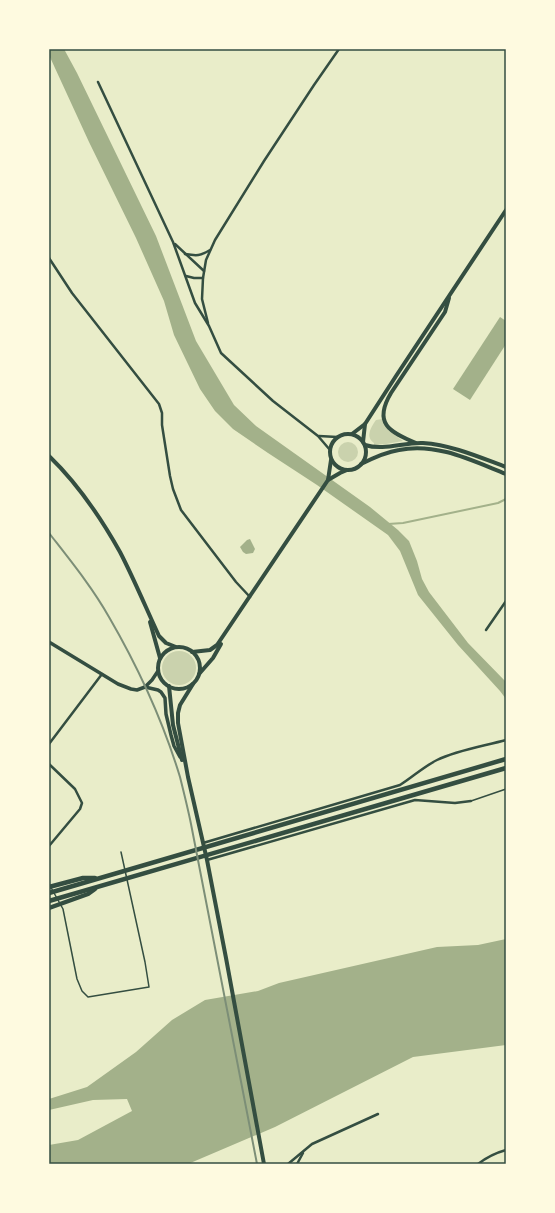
<svg xmlns="http://www.w3.org/2000/svg" width="555" height="1213" viewBox="0 0 555 1213" font-family="Signika,sans-serif">
  <style>
    .green { fill: #cad2ad }
    .water { fill: #a3b18a }
    .lines { fill: none; stroke-linecap: round; stroke-linejoin: round }
    .stream { stroke: #a3b18a; stroke-width: 2 }
    .service { stroke: #344e41; stroke-width: 1.5 }
    .minor { stroke: #344e41; stroke-width: 2.5 }
    .tertiary { stroke: #344e41; stroke-width: 3.5 }
    .primary { stroke: #344e41; stroke-width: 4 }
    .trunk { stroke: #344e41; stroke-width: 4.5 }
    .rail { stroke: #7c8e77; stroke-width: 2 }
    .neatline { fill: none; stroke: #344e41; stroke-width: 1.5 }
  </style>
  <rect width="100%" height="100%" fill="#e9edc9"/>
  <g class="green">
    <path d="M382,419L389,431L403,441L386,444L374,445V443C365,437 371,427 376,420Z"/>
    <circle cx="348" cy="452" r="10"/>
    <circle cx="179" cy="668" r="17"/>
  </g>
  <g class="water">
    <polygon points="49,49 64,49 77,73 156,236 196,341 234,405 256,426 370,507 398,530 409,541 417,561 422,579 429,592 468,643 506,682 506,699 500,691 458,645 418,595 400,551 388,535 317,485 268,453 233,429 215,411 200,389 174,335 164,301 136,238 89,142 49,55"/>
    <polygon points="500,317 506,321 506,344 470,400 453,389"/>
    <polygon points="250,539 255,549 253,553 246,554 243,552 240,547 247,540"/>
    <polygon points="506,939 506,1045 413,1057 275,1127 188,1164 49,1164 49,1145 78,1140 132,1111 127,1099 93,1100 49,1110 49,1099 87,1087 136,1052 172,1020 205,1000 258,991 279,983 437,947 478,945"/>
  </g>
  <g class="lines">
    <polyline class="stream" points="388,524 403,523 498,503 506,499"/>
    <g class="service">
      <polyline points="471,801 506,789"/>
      <polyline points="49,884 63,909 77,979 82,991 88,997 149,987 145,962 121,852"/>
    </g>
    <g class="minor">
      <polyline points="98,82 173,242 195,303 209,326 221,353 273,401 318,436 330,450"/>
      <polyline points="175,244 204,271"/>
      <path d="M185,254C197,256 200,256 210,250"/>
      <polyline points="49,258 72,293 159,404 162,413 162,425 170,476 173,489 181,510 236,582 250,597"/>
      <polyline points="186,276 194,278 203,278"/>
      <polyline points="208,323 202,299 203,278 206,260 215,240 264,161 314,85 339,49"/>
      <polyline points="319,436 337,437"/>
      <polyline points="486,630 506,601"/>
      <polyline points="49,744 102,674"/>
      <polyline points="49,764 75,789 82,803 80,809 49,846"/>
      <path d="M203,843L400,785C413,777 423,767 437,760C457,750 484,746 506,740"/>
      <polyline points="207,860 415,800 455,803 471,801"/>
      <polyline points="288,1164 312,1144 378,1114"/>
      <polyline points="297,1164 303,1153"/>
      <path d="M478,1164C487,1157 495,1153 506,1150"/>
    </g>
    <g class="tertiary">
      <polyline points="49,642 118,684 131,689 137,690 145,687 158,690 161,692 165,698 166,714 171,735 174,746 180,757"/>
      <polyline points="145,687 152,680 158,671"/>
    </g>
    <g class="primary">
      <circle cx="348" cy="452" r="18"/>
      <polyline points="352,434 365,424 396,376 506,210"/>
      <polyline points="363,442 365,424"/>
      <path d="M416,443C389,432 373,423 391,393L445,312L449,298"/>
      <path d="M365,445C384,451 404,442 423,443C452,445 479,457 506,467"/>
      <path d="M49,456C77,483 101,518 120,552C134,579 146,608 159,636L166,643L176,647"/>
      <path d="M361,464C373,458 386,452 399,450C436,442 473,461 506,474"/>
      <polyline points="328,480 331,460"/>
      <polyline points="150,622 160,658"/>
      <circle cx="179" cy="668" r="21"/>
      <polyline points="192,652 210,650 217,645 328,480 340,473 347,470"/>
      <polyline points="199,674 213,658 221,644"/>
      <polyline points="193,684 180,705 178,713 178,723 188,777 207,860 226,958 264,1164"/>
      <polyline points="169,686 173,725 182,760"/>
    </g>
    <g class="trunk">
      <polyline points="49,887 83,878 95,878"/>
      <polyline points="49,893 506,759"/>
      <polyline points="49,901 506,768"/>
      <polyline points="49,908 88,894 95,889"/>
    </g>
    <path class="rail" d="M49,533C70,560 92,587 109,617C138,667 163,721 180,777C184,793 188,809 191,824L257,1164"/>
  </g>
  <rect width="555" height="1213" fill="none" stroke="#fefae0" stroke-width="100"/>
  <rect x="50" y="50" width="455" height="1113" class="neatline"/>
</svg>
